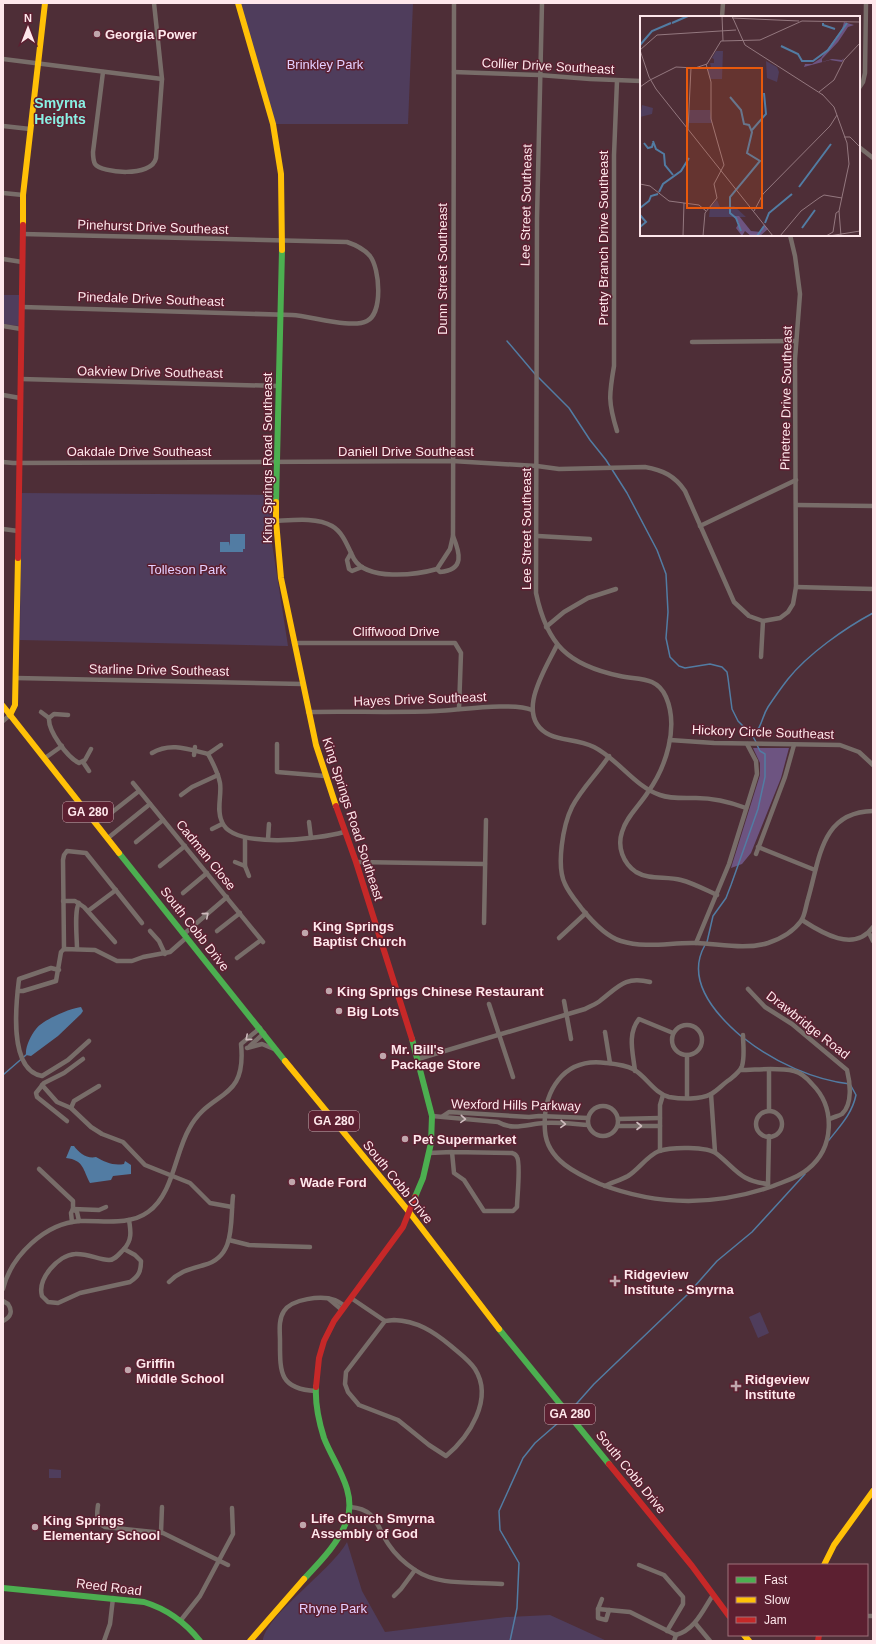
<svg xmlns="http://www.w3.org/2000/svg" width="876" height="1644" viewBox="0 0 876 1644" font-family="Arial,sans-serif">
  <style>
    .green { fill: #4f3d5c }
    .forest { fill: #6d5481 }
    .water { fill: #527ca3 }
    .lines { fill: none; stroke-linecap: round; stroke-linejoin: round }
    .stream { stroke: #527ca3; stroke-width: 1.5 }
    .street { stroke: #786d69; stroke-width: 4.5 }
    .fast { stroke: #4caf50; stroke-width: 6 }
    .slow { stroke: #ffc107; stroke-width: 6 }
    .jam { stroke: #c62828; stroke-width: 6 }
    .oneway { stroke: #cfbcbe }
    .poi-dot { fill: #c0a6ac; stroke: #5c2031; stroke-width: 1.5 }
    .labels { text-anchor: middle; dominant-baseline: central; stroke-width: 3; stroke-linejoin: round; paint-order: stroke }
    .shield { fill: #5c2031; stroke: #cdabb3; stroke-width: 1 }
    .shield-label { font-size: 12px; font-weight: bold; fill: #fee7eb }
    .poi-label { font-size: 13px; font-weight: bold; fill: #fee7eb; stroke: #5c2031; text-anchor: start }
    .park-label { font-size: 13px; fill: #e4cfff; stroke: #5c2031 }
    .street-label { font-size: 13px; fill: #fee7eb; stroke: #5c2031 }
    .neighbourhood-label { font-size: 14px; font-weight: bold; fill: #88f1e4; stroke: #5c2031 }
    .inset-river { fill: none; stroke: #527ca3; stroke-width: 2 }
    .inset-road { fill: none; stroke: #94787f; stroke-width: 1 }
    .view { fill: #e8590c; fill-opacity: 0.15; stroke: #e8590c; stroke-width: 2 }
    .inset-edge { fill: none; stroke: #fee7eb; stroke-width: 2 }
  </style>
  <rect width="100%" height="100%" fill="#4e2e37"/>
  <g class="green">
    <polygon points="238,3 413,3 408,124 273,124"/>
    <polygon points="3,295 20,295 19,326 3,324"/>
    <polygon points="21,493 272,495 271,537 288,646 20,640"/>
    <polygon points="760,1312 769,1333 758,1338 749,1317"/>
    <polygon points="49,1469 61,1470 61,1478 49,1478"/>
    <path d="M347,1542L362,1591L385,1632L506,1617L550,1615L607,1641H263C264,1617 333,1569 347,1542Z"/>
  </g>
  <polygon class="forest" points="753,748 789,748 781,778 751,853 742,864 731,868 760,775 760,763"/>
  <g class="water">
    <polygon points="230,534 245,534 245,549 243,549 243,552 220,552 220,542 229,542 230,546"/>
    <path d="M81,1007L83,1011L81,1014L58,1036L31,1056L26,1055C25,1047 31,1035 36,1029C42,1020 71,1008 81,1007Z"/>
    <path d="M71,1146H74C79,1153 87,1159 96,1157C105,1162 113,1166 124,1164L125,1161L131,1165V1174L113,1176L111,1180L90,1183C83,1170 84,1160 66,1158Z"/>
  </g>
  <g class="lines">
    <g class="stream">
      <polyline points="507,341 535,374"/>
      <polyline points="538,377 569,408 590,440 606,460 627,493 657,550 666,574 668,612 666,638 670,657 679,666 685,668 710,664 722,667 727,672 728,678 732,709 738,721 752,735 756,742"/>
      <path d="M752,735C763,727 761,718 768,707C774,698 781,688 788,679C808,654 845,628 873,613"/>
      <polyline points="707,942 713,916 726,898 731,885 758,809 765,777 765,754 760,751 757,745"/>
      <path d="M705,945C685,980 716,1015 742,1037"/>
      <path d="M745,1039C774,1062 814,1080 850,1084L856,1095C852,1114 840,1126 829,1140"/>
      <polyline points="3,1075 26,1055"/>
      <polyline points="570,1411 594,1384 687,1295 717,1261 752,1232 805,1174"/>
      <polyline points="510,1641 517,1608 519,1563 500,1530 499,1511 523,1458 535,1443 566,1416"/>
    </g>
    <g class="street">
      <path d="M542,3L537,218L536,593C547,645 568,665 620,676C638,680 657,676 666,697C679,727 666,767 648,792C640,805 626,817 622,832C617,847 623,863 636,872C649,880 666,876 681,880C693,883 706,890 717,895"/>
      <polyline points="722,17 723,3"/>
      <polyline points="3,59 162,79"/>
      <path d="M103,72L93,152C93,156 93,160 95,164C101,173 152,178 156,158L162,79L154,3"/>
      <polyline points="454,72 539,75 590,79 641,81"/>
      <path d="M617,81L614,155V366C609,395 608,402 617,431"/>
      <polyline points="859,88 863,82 865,73 866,3"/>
      <polyline points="3,126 30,129"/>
      <polyline points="859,147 873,158"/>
      <polyline points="3,193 23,195"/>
      <polyline points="3,259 22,262"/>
      <path d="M22,307L292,315C311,316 352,329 367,321C383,313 380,269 370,256C364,249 356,245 347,242L23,234"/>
      <polyline points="3,326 21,329"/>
      <polyline points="692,342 796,341"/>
      <polyline points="21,379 279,386"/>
      <polyline points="3,395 20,398"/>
      <path d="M3,462L13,463L452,461L537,466L559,469L645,467C663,470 675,476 685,491L734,602L749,616L763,621L780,618L788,612L793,604L796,587L795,359L800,294L795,256L790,235"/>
      <polyline points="797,505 873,506"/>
      <path d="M276,521C293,520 317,517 332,526C344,533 348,548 354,559C367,581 416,575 437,569L450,549L453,536L454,3"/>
      <polyline points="700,526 796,480"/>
      <polyline points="3,529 18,531"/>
      <polyline points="538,536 590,539"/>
      <polyline points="351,553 347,560 349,569 352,571 362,567"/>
      <path d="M437,569L440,572C465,570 460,553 453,536"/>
      <polyline points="796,587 873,589"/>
      <polyline points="546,627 564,612 588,598 616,589"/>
      <polyline points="294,643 455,643 461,653 459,709"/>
      <path d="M557,645C545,670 513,717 550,735C563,741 578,739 594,747C618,759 634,786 660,795C671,799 684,798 696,798C713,798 730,802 746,808"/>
      <polyline points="761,657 763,621"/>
      <polyline points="16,678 302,684"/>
      <polyline points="41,712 49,718"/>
      <path d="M308,712C351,711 394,713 437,711C460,710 513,702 532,710"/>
      <path d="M68,715L54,714L49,718C48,731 67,757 79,763L85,760L91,749"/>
      <polyline points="3,721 10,715"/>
      <polyline points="670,740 714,743 840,745 859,752 873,765"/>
      <polyline points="277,744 277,772 325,776"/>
      <path d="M152,753C170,742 188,749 208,754C213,763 218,773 220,783C222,795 216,810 222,822C233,850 320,839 344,832"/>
      <polyline points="208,754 221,745"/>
      <polyline points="194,755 195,747"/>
      <path d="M609,756C598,773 581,789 572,807C563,825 556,866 565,884C569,893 576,901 582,909C591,920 607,937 621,941C647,949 671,942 696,943C720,944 745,950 768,943C780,939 793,932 801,921C805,916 806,905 808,899C820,858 821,812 873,811"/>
      <polyline points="45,758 62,746"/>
      <polyline points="83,762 89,771"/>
      <polyline points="133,783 263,942"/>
      <polyline points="181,795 192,787 218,775"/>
      <polyline points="111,813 139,791"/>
      <polyline points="309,822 311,838"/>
      <polyline points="212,829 222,824"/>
      <polyline points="108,838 150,804"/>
      <polyline points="245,839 245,866 249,876"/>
      <polyline points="268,839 269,824"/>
      <polyline points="136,842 163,820"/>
      <polyline points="758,847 815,870"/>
      <polyline points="756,854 785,777 794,745"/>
      <polyline points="235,862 245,866"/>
      <polyline points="356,862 485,864"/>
      <polyline points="160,866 185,846"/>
      <polyline points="183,893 207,873"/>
      <polyline points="63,901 75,901 84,907 115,942"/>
      <polyline points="88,911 116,890"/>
      <path d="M802,920C822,933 854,953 873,927"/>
      <polyline points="484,923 486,820"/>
      <polyline points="150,931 159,941 165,954"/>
      <polyline points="217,931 240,913"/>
      <polyline points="185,933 227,897"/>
      <polyline points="869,933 873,941"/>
      <polyline points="559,938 586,913"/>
      <polyline points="696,943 729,864 757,774 756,761 747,744"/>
      <polyline points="64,949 63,860 64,855 67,851 86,853 142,923"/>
      <path d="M77,949C77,938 74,910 79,903"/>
      <polyline points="237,958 261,940"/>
      <path d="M59,970L51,968L19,979C16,1003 8,1070 42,1076L68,1060L89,1041"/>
      <path d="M748,989L765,1007L792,1024L847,1070C850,1082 853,1104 842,1114C839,1116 833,1117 830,1119"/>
      <polyline points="18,991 23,991 56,981 61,952 64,949 95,950 117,961 132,961 143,957 170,952 187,937"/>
      <polyline points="564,1001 571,1039"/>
      <polyline points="489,1004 513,1077"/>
      <circle cx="687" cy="1040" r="15"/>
      <polyline points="605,1032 610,1063"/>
      <polyline points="250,1046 264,1033"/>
      <polyline points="247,1048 262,1044 274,1049"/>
      <polyline points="687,1055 687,1098"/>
      <path d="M418,1059L585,1009C590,1006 597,1004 601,1000C619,986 625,976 650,982"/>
      <path d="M740,1070C756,1070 777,1067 794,1071C802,1073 807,1078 812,1084C836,1108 834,1148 808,1169C798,1178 785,1181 773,1186C716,1206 657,1206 600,1184C577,1174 547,1160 545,1131C542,1092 563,1057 606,1063C615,1064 625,1065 633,1069C646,1076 654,1093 669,1097C681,1099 700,1100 711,1094C717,1091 723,1084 729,1080C734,1076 740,1072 742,1066C745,1056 743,1045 743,1035"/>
      <path d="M635,1071C633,1053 627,1034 639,1019L673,1033"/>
      <polyline points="42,1085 57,1102 71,1108 91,1127 102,1134 123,1142 145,1165 190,1183 210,1203 232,1207"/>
      <polyline points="711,1094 715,1152"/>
      <circle cx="603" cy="1121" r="15"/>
      <polyline points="71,1108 74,1101 99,1086"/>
      <polyline points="769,1111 769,1070"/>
      <circle cx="769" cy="1124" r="13"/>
      <path d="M432,1116L498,1122C513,1131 528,1124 544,1123C558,1122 574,1124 588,1125"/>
      <polyline points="443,1116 449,1112 529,1117 539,1116 588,1118"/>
      <polyline points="618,1119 660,1118"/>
      <polyline points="67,1121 37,1097 36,1093 44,1083 64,1073 83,1059"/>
      <polyline points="618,1126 660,1126"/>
      <polyline points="660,1151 660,1105 663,1095"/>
      <path d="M429,1153L452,1152L454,1173L464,1180L484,1211H513L517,1207C517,1198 521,1163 517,1157C516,1154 515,1154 512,1153L452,1152"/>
      <polyline points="39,1169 73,1201 73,1209 77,1212 79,1221"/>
      <polyline points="768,1184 769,1136"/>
      <path d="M605,1186C613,1182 621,1180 628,1176C639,1169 647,1156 659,1151C671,1147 707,1146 717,1154C737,1170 740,1181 768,1184"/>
      <polyline points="73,1209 99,1210 106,1207"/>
      <polyline points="72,1222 71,1213 73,1209"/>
      <polyline points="229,1240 249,1245 310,1247"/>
      <path d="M124,1249L135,1255L141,1261C141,1271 139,1276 130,1282L80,1293L58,1303L48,1302L42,1296C37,1279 58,1255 75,1254C87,1253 99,1260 109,1260C115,1260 119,1254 124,1249Z"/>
      <path d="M124,1249C132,1240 131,1232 129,1220"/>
      <path d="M169,1282C180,1271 190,1269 204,1265C236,1257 230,1222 233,1196"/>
      <path d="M3,1289C11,1256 45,1223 80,1221C102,1220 129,1226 148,1212C173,1195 175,1153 189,1129C210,1089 247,1103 241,1044L260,1028"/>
      <polyline points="351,1298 385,1321"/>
      <polyline points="329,1299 342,1310"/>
      <path d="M3,1301L8,1304C13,1311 11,1317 3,1321"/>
      <path d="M394,1320C417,1321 433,1331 451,1346C459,1353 469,1360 475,1369C494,1399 469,1437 446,1456L429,1445L398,1420L359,1405L348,1392L345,1384L346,1372L385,1321Z"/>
      <path d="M316,1391C279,1389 280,1372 280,1341C280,1332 278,1320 284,1311C292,1299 321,1295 335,1300C338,1301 342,1304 345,1306"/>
      <path d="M98,1505C97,1514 95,1522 105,1527L163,1533L228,1565"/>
      <path d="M350,1507C377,1509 376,1526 389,1545C395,1554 406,1564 415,1570C440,1587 474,1581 502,1584"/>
      <polyline points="161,1532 162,1507"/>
      <polyline points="639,1565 664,1575 683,1597 683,1604 667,1631"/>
      <polyline points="394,1596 401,1589 415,1570"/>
      <polyline points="602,1599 598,1609 598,1618 606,1620 609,1610"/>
      <path d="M598,1609L630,1612L676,1635C695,1630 703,1610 713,1595"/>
      <polyline points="867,1616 873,1616"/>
      <polyline points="181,1620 200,1596 233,1534 232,1508"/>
      <polyline points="695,1623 710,1641"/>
      <polyline points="104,1641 110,1624 113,1598"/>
      <polyline points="674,1641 676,1635"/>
    </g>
    <g class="fast">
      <polyline points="276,502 282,250"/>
      <polyline points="119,853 285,1061"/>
      <polyline points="412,1039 432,1116 431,1143 423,1178 415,1197"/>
      <polyline points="499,1329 609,1464"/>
      <path d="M304,1579C320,1562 339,1543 347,1520C357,1491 334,1464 324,1438C319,1422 315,1403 316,1387"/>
      <path d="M3,1588L144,1602C167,1609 185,1622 200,1641"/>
    </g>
    <g class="slow">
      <polyline points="238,3 273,124 281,174 282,250"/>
      <polyline points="23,225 23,195 45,3"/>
      <polyline points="276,502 276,521 281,578 316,745 336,806"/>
      <polyline points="3,706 119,853"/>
      <polyline points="10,715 15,705 18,558"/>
      <polyline points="285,1061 410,1213 499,1329"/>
      <polyline points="824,1565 834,1545 873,1491"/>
      <polyline points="744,1635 749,1641"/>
      <polyline points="250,1641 304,1579"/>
    </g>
    <g class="jam">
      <polyline points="18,558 23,225"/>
      <polyline points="336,806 356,862 412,1039"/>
      <polyline points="316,1387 319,1358 324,1341 334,1321 403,1227 415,1197"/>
      <polyline points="609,1464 692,1566 729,1616"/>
      <polyline points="818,1641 819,1635"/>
    </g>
  </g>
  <defs><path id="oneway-chevron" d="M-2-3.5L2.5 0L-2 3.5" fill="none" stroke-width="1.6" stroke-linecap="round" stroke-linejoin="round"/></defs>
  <g class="oneway">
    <use href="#oneway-chevron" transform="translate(206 915) rotate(-41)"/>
    <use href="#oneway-chevron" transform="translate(248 1038) rotate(139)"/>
    <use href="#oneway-chevron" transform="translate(463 1119) rotate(4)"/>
    <use href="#oneway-chevron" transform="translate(563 1124) rotate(2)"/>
    <use href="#oneway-chevron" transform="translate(639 1126)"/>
  </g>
  <g class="poi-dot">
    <circle cx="97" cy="34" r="4"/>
    <circle cx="305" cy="933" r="4"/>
    <circle cx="329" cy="991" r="4"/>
    <circle cx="339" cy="1011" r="4"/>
    <circle cx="383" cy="1056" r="4"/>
    <circle cx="405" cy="1139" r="4"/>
    <circle cx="292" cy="1182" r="4"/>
    <path d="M613 1275h4v4h4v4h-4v4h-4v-4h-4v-4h4z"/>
    <circle cx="128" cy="1370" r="4"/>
    <path d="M734 1380h4v4h4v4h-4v4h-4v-4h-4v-4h4z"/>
    <circle cx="303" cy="1525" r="4"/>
    <circle cx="35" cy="1527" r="4"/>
  </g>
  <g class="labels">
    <g class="shield">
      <rect x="63" y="802" width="50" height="20" rx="3"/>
      <rect x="309" y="1111" width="50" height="20" rx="3"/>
      <rect x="545" y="1404" width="50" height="20" rx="3"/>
    </g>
    <g class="shield-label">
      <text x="88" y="812">GA 280</text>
      <text x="334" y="1121">GA 280</text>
      <text x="570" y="1414">GA 280</text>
    </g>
    <g class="poi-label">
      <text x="105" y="34">Georgia Power</text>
      <text x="313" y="926">King Springs<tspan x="313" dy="15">Baptist Church</tspan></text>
      <text x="337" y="991">King Springs Chinese Restaurant</text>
      <text x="347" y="1011">Big Lots</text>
      <text x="391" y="1049">Mr. Bill's<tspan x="391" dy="15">Package Store</tspan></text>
      <text x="413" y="1139">Pet Supermarket</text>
      <text x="300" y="1182">Wade Ford</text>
      <text x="624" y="1274">Ridgeview<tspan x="624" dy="15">Institute - Smyrna</tspan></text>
      <text x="136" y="1363">Griffin<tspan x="136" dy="15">Middle School</tspan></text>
      <text x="745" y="1379">Ridgeview<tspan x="745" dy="15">Institute</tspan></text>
      <text x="311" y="1518">Life Church Smyrna<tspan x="311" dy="15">Assembly of God</tspan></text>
      <text x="43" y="1520">King Springs<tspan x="43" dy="15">Elementary School</tspan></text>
    </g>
    <g class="park-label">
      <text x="325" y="64">Brinkley Park</text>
      <text x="187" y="569">Tolleson Park</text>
      <text x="333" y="1608">Rhyne Park</text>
    </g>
    <g class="street-label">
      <text transform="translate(548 66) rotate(3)">Collier Drive Southeast</text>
      <text transform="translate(526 205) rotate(-89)">Lee Street Southeast</text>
      <text transform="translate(153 227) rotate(2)">Pinehurst Drive Southeast</text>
      <text transform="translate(603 238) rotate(-90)">Pretty Branch Drive Southeast</text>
      <text transform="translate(442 269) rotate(-90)">Dunn Street Southeast</text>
      <text transform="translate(151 299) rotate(2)">Pinedale Drive Southeast</text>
      <text transform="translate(150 372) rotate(1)">Oakview Drive Southeast</text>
      <text transform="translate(786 398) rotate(-89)">Pinetree Drive Southeast</text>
      <text x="139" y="451">Oakdale Drive Southeast</text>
      <text x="406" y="451">Daniell Drive Southeast</text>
      <text transform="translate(267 458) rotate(-90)">King Springs Road Southeast</text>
      <text transform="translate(526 529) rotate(-90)">Lee Street Southeast</text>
      <text x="396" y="631">Cliffwood Drive</text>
      <text transform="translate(159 670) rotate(1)">Starline Drive Southeast</text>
      <text transform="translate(420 699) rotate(-2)">Hayes Drive Southeast</text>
      <text transform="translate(763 732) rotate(2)">Hickory Circle Southeast</text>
      <text transform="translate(353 819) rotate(72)">King Springs Road Southeast</text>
      <text transform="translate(206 855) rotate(51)">Cadman Close</text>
      <text transform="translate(195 929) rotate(52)">South Cobb Drive</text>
      <text transform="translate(808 1025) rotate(38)">Drawbridge Road</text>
      <text transform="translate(516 1105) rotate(1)">Wexford Hills Parkway</text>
      <text transform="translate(398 1182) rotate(51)">South Cobb Drive</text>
      <text transform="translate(631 1472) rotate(51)">South Cobb Drive</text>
      <text transform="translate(109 1587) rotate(7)">Reed Road</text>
    </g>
    <g class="neighbourhood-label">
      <text x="60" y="103">Smyrna<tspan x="60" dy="16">Heights</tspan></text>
    </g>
  </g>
  <g transform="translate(640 16)">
    <rect width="220" height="220" fill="#4e2e37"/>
    <path d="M76,35H83L82,63H70L67,52L71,51L70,47H74V43L72,42ZM126,45L137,51L139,56L137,66L127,62ZM2,89L13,92L12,98L0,101ZM49,94H70L72,107H49ZM77,184L80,191L94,190L106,201H69L70,191Z" fill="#4f3d5c"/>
    <path d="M204,6L214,9L208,11L198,26L182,43V46L192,43L202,44L204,42L202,46L190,44L164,51L165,48H172L181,42L202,13ZM93,200H99L111,215L121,216L124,208L128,213L120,220H111L105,215L102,220L96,212L99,207Z" fill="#6d5481"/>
    <path class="inset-river" d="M32,7L48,0M183,7V9L195,13M0,29L12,15L31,7M141,30L158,38L162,45H173L188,34L207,7M90,81L101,94L104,108L109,109L112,116L107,137L120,145L90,181V197L96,202L101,215M112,114L126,98L124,77M13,125L16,133L24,138L25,149L33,159M4,127L8,132L12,131L13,127M159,171L191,128M19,176L23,168L41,155L49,142M0,192L9,185L11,180L18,178M0,199L6,206L0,211M125,207L129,197L152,178M162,212L175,194M117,220L124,210"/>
    <path class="inset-road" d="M82,0L83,25M92,0L105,29L183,79M92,2L159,5M0,34L17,19L96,14M0,34L9,61L16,73L133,220M10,64L36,51L55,52L67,48L81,25L120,24L162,5L220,6M0,71L10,64M179,76L194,64L204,44L220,27M182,78L194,91L207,127L209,148L199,195L201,220M48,113L51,52M204,121H210L220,131M0,168L10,170L29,185L59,189L66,195M114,195L123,178L190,110L197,99M43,220L44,187M63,220L65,197L77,182L74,168L84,149L71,103V66L66,48M140,220L161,195L179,182L184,179L202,182M186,220L193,216L196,197L199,195M189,220L220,215"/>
    <path class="view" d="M47,52H122V192H47Z"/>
    <rect width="220" height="220" class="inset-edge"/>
  </g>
  <rect width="876" height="1644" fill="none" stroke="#fee7eb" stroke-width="8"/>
  <rect x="728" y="1564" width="140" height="72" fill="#5c2031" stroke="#9d707b"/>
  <rect x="736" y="1577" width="20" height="6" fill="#4caf50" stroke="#9d707b"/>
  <text x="764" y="1584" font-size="12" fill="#fee7eb">Fast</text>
  <rect x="736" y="1597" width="20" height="6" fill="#ffc107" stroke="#9d707b"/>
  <text x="764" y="1604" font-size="12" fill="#fee7eb">Slow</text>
  <rect x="736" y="1617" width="20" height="6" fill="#c62828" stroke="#9d707b"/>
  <text x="764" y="1624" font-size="12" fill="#fee7eb">Jam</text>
  <g transform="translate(28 28)" stroke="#5c2031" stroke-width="3" paint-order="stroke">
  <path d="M0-3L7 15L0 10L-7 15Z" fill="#fee7eb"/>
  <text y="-6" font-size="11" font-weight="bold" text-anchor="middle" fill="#fee7eb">N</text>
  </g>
</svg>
